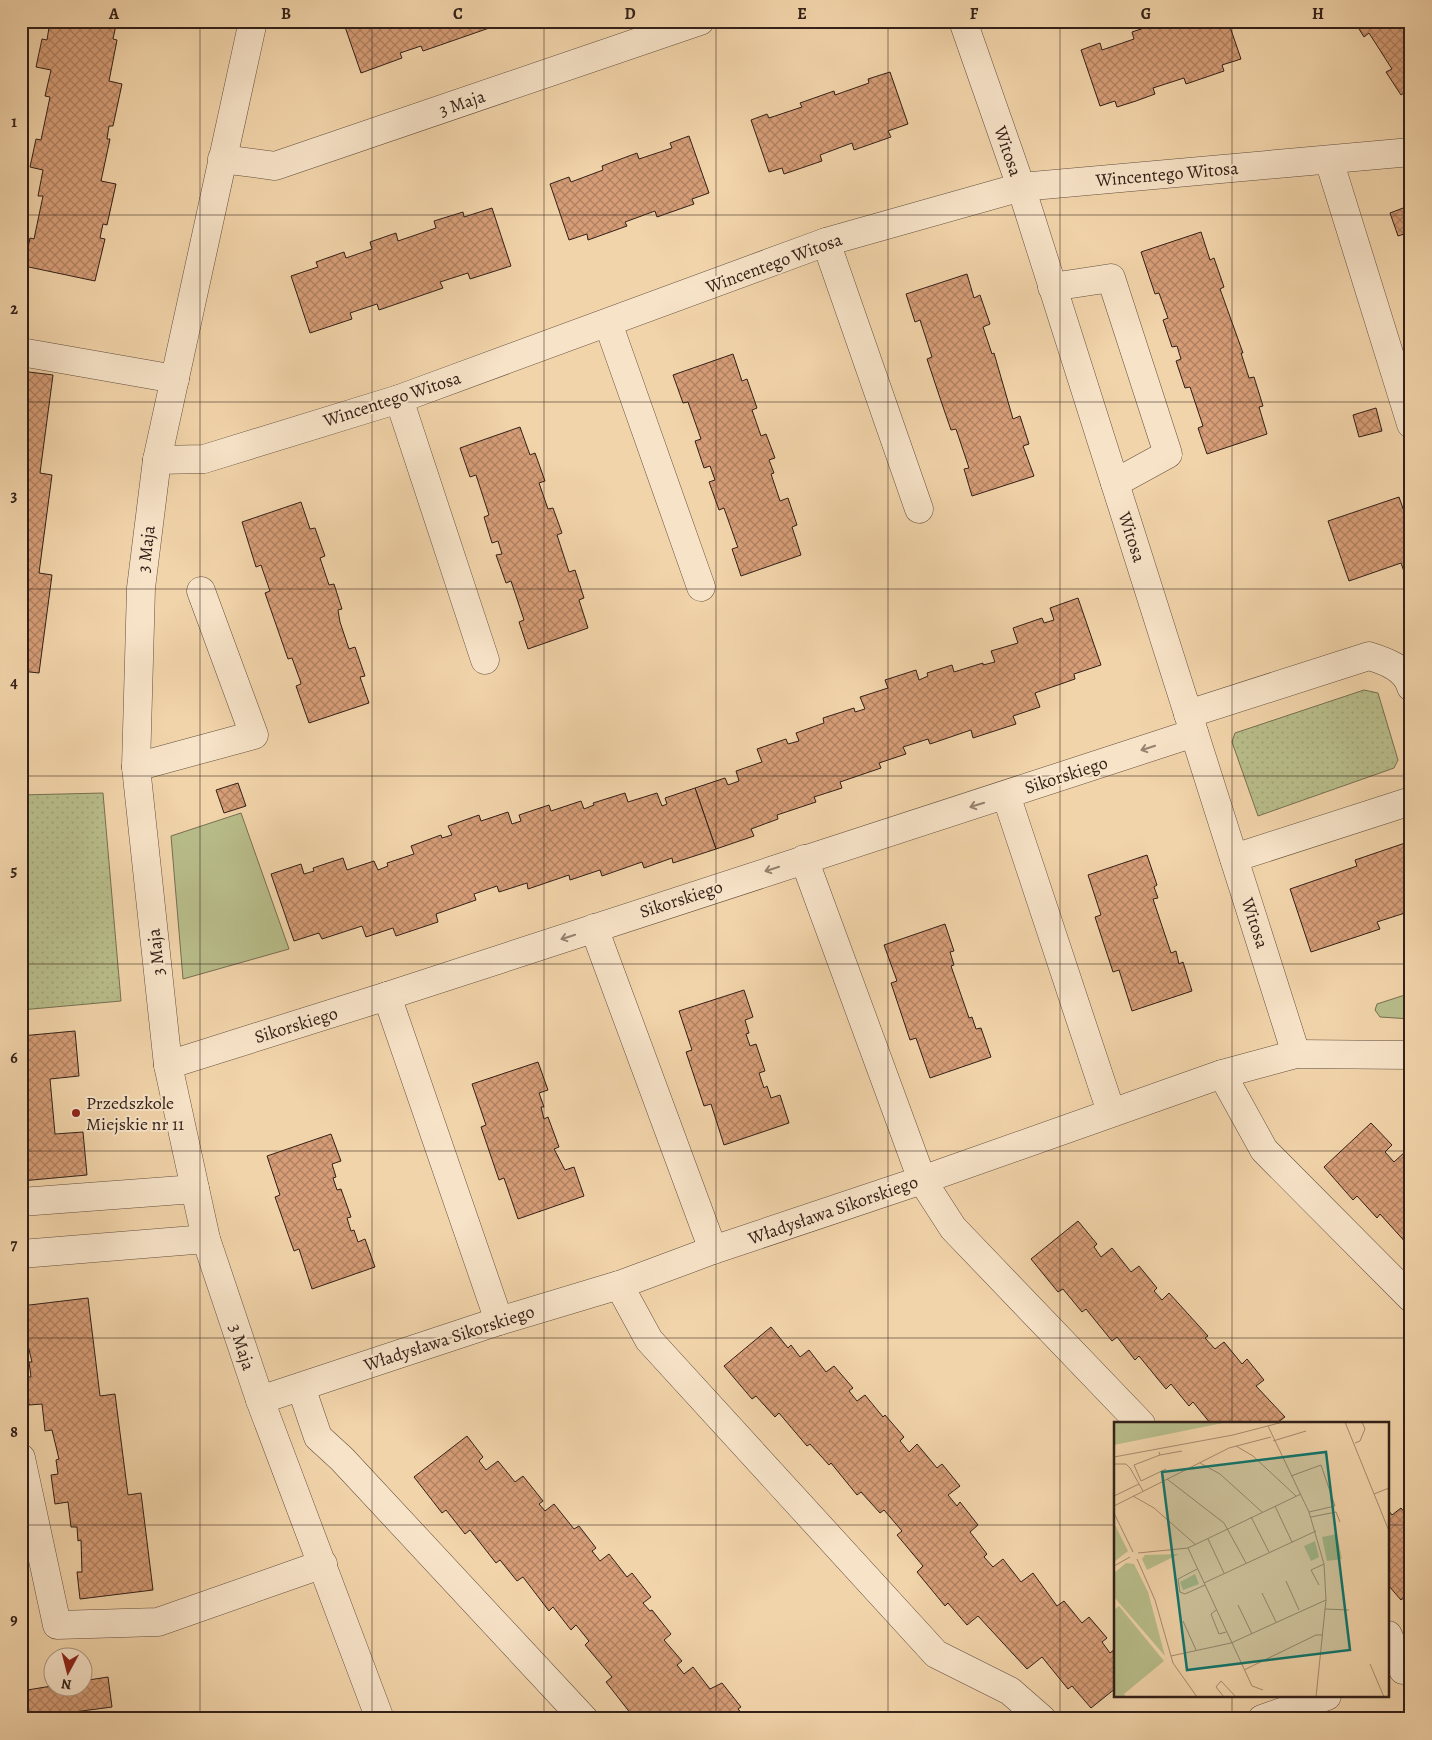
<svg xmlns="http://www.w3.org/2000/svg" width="1432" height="1740" viewBox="0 0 1432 1740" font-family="Alegreya,serif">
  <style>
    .grass { fill: #b8bd8a; stroke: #766f52 }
    .park { fill: url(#park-dots); stroke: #766f52 }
    .building { fill: url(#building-cross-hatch); stroke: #332119 }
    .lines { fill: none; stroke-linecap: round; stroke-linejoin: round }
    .minor-casing { stroke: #634e3d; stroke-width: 29 }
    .minor { stroke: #f7e3c8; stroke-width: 28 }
    .oneway { stroke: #958270 }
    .grid { fill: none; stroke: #332119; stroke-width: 1; stroke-opacity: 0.55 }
    .poi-dot { fill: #8f2418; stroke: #f7e3c8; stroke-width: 2 }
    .labels { text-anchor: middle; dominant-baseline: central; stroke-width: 4; stroke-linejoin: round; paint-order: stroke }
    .street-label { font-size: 18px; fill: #332119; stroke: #f7e3c8 }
    .poi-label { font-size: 18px; fill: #332119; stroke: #f7e3c8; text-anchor: start }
    .inset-road { fill: none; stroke: #a68c70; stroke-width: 1 }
    .view { fill: #0f766e; fill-opacity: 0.15; stroke: #0f766e; stroke-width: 2.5 }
    .inset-edge { fill: none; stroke: #332119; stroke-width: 2.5 }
    .neatline { fill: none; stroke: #332119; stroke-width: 2 }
    .grid-label { font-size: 16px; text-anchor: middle; font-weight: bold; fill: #332119 }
  </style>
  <defs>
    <pattern id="park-dots" width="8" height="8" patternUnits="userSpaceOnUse" patternTransform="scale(1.25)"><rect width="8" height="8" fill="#b8bd8a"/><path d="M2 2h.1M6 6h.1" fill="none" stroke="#9fa276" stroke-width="1.8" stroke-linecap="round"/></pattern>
    <pattern id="building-cross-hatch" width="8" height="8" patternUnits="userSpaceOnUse" patternTransform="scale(1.25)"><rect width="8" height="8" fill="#d69d77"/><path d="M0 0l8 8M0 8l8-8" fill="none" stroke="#ae8061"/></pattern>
  </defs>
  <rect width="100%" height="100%" fill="#f2d4aa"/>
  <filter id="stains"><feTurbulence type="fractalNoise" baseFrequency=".004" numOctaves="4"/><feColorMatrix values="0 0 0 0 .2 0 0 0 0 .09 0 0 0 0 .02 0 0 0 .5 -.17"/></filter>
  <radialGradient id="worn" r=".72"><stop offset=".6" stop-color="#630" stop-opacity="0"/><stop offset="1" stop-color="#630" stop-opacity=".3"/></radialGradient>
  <g class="grass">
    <polygon points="241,813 289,949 183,979 171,836"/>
    <polygon points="1411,993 1411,1019 1380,1017 1375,1010 1377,1004"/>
  </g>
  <g class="park">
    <polygon points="1364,690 1378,693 1398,760 1394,768 1258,816 1232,742 1235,733"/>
    <polygon points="103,793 121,1001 21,1010 21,795"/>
  </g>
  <g class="building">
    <polygon points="50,21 122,21 121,26 116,25 113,39 117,40 109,81 122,84 113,126 109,126 107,139 110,139 101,181 116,184 107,225 103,224 100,238 105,239 95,281 24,266 30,238 34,239 43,196 38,196 43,170 30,167 36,139 41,140 50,97 45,96 51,70 36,67 42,39 47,40"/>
    <polygon points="343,21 493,21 495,26 423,51 421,46 400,53 402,58 361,73"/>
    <polygon points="1165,21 1167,21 1169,27 1187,21 1228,21 1241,59 1222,65 1224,71 1186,84 1184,78 1153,88 1155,94 1136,101 1117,107 1115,101 1100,106 1081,50 1100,43 1102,50 1134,39 1132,32"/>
    <polygon points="1354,21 1411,21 1411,88 1401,95 1386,72 1392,69 1369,33 1364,37"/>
    <polygon points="890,72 908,124 888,131 891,137 854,150 852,143 820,155 822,161 784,174 782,168 769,172 751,120 767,114 769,118 802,107 800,103 834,91 835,95 869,83 868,79"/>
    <polygon points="689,136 709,193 692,199 694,204 657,217 655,211 625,222 627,226 588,240 587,234 569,240 550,184 569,177 571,182 603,170 602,166 637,153 639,159 672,148 670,143"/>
    <polygon points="1411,205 1411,253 1404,234 1398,236 1390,213"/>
    <polygon points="492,208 511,266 470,279 468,273 440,282 443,288 379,310 377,304 350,313 352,319 310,333 291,276 318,267 316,262 344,252 346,258 372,249 370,242 396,233 398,241 436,228 434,221 463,212 464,217"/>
    <polygon points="1201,232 1210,260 1214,258 1224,287 1220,289 1243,353 1241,353 1249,378 1254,377 1263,406 1259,407 1267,434 1207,454 1198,428 1203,426 1190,387 1185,388 1176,361 1181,359 1177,346 1172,347 1163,320 1168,318 1159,293 1155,294 1141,252"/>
    <polygon points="967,274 974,298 980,295 990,324 983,327 992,354 994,353 1013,419 1020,416 1029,444 1023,446 1034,476 972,496 964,469 969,468 956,429 951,430 940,398 927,359 932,357 920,320 915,322 906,294"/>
    <polygon points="733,354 742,381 747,379 757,408 752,410 761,436 766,434 775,458 769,460 774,473 771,474 780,501 788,498 797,525 792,527 801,555 741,576 732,549 738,547 737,545 724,508 719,510 709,482 715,480 710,466 704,468 695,441 701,439 688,402 683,403 673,375"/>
    <polygon points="21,371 53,375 40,473 52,475 39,573 52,575 39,673 21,671"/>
    <polygon points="1376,408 1382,431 1359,437 1353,415"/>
    <polygon points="520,427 530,455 535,453 545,481 539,483 548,509 553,508 562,533 557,535 569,572 575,570 584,598 579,600 588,628 528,649 519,622 524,620 511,581 506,583 496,555 502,554 498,541 492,543 484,517 489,515 476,475 470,477 460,448"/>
    <polygon points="1399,497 1411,531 1411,591 1401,563 1349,581 1328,521"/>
    <polygon points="301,502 310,529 315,528 325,556 320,558 329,585 334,584 342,609 338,610 340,622 349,649 355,647 365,676 360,677 369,703 309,723 296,686 301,684 300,680 292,658 288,659 265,593 270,591 263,571 261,565 256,567 242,522"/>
    <polygon points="1078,598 1101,665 1074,674 1075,679 1035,693 1040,707 1013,716 1016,724 973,738 971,730 930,744 928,739 903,747 906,754 879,763 881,768 840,782 842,788 814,797 816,802 777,815 778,819 751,829 754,836 716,849 695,788 725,778 728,785 739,781 736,771 762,762 757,749 786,739 788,744 799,741 796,733 824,723 823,718 854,708 855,712 865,709 860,697 888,688 885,680 916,670 919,680 928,676 927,673 952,665 954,672 983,663 983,665 995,662 991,651 1018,643 1013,628 1042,618 1044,623 1054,620 1050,608"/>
    <polygon points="238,783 246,806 224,813 216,790"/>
    <polygon points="695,788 716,849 673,863 672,858 644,868 642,862 602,876 600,870 570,880 569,875 528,889 527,883 499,892 497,886 474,894 476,900 436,914 438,922 396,936 393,928 366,937 362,926 322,939 319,933 294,941 271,874 301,864 304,874 314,871 313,868 343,858 347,870 374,861 378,870 388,866 387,863 414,854 411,846 441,835 442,838 452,835 448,826 479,815 481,821 508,812 512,824 521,821 519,815 549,805 551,811 581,801 584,809 594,805 593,803 625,793 628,802 657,793 662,806 667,804 665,798"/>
    <polygon points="1411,841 1411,911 1377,922 1380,929 1311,952 1290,889 1357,866 1355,860"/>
    <polygon points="1147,855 1157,885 1154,887 1158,898 1153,899 1171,953 1176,951 1179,964 1183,962 1192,991 1132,1011 1119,970 1113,972 1095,917 1101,915 1088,875"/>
    <polygon points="945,924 954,951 950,952 954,965 951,966 969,1018 972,1017 976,1029 981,1028 991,1057 930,1078 916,1038 910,1040 891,983 897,981 884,945"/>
    <polygon points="744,990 753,1017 745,1020 749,1033 746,1034 750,1046 756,1044 765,1071 759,1073 764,1088 767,1086 771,1098 780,1095 789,1123 724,1145 711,1104 704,1106 686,1052 692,1050 679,1011"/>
    <polygon points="75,1031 79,1076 50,1079 55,1134 83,1132 87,1175 21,1181 21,1036"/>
    <polygon points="538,1062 548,1090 539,1093 544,1107 541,1107 544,1119 548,1117 559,1147 554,1149 565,1170 574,1167 584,1196 518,1219 504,1178 499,1180 481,1127 486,1125 472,1084"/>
    <polygon points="1371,1123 1392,1145 1385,1152 1394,1162 1406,1151 1411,1156 1411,1242 1408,1245 1380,1214 1377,1218 1357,1196 1353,1200 1324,1167"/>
    <polygon points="331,1134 341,1161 332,1164 336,1177 333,1178 337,1190 341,1189 351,1217 347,1218 351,1231 354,1230 358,1242 365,1239 375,1267 312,1289 299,1249 294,1251 275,1197 280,1195 267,1156"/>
    <polygon points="1078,1221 1097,1244 1094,1247 1101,1257 1112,1248 1131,1272 1139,1266 1157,1288 1154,1291 1162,1300 1169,1293 1208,1336 1205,1338 1215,1349 1224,1342 1242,1364 1247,1359 1264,1380 1256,1386 1285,1417 1278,1422 1279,1424 1211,1424 1193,1402 1189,1406 1171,1384 1166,1389 1139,1356 1135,1360 1117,1337 1112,1341 1086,1309 1082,1312 1063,1289 1058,1292 1031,1259"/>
    <polygon points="88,1298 100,1396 115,1394 128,1495 141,1493 153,1590 80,1599 77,1572 82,1572 81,1540 78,1541 77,1527 71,1527 68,1502 55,1504 51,1475 58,1474 56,1460 59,1459 52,1430 45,1431 42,1404 29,1405 25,1377 31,1377 29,1362 32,1362 25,1333 21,1333 21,1306"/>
    <polygon points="771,1327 788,1348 791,1345 800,1357 809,1350 826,1372 834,1366 853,1388 849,1391 857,1401 865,1395 883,1417 885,1415 904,1437 900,1441 909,1452 917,1444 937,1468 942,1464 960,1486 948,1495 957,1506 960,1502 978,1525 970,1532 987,1554 984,1557 993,1567 1003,1559 1021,1582 1033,1573 1057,1606 1064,1601 1082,1623 1089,1617 1107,1638 1102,1642 1110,1653 1116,1648 1116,1688 1091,1708 1072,1686 1068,1689 1042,1657 1027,1669 978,1616 967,1625 948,1603 945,1606 917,1572 923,1566 897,1535 902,1531 884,1510 880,1513 861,1492 857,1495 831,1463 829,1465 810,1444 807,1446 779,1413 775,1417 756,1396 752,1399 724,1366"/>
    <polygon points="467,1436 483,1457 479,1461 486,1470 498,1461 515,1482 523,1476 543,1501 539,1504 545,1511 554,1504 574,1529 579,1526 596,1548 592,1551 600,1561 609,1554 627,1577 632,1573 651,1597 643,1603 650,1611 652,1610 671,1634 664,1640 682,1661 677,1665 684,1674 693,1667 710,1689 722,1683 741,1707 738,1709 746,1718 753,1712 758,1719 635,1719 606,1682 612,1677 585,1645 589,1641 576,1625 571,1630 553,1607 549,1611 523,1577 517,1581 500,1560 496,1563 470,1530 465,1534 446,1510 442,1513 414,1477"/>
    <polygon points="1401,1508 1411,1520 1411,1592 1401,1600 1388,1585 1388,1510 1392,1515"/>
    <polygon points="108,1677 112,1707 21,1719 21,1691 52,1686 52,1688 82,1688 82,1681"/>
  </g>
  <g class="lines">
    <defs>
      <g id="minor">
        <polyline points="253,21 157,460 141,588 136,767 168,1065 206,1239 260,1400 380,1719"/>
        <polyline points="963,21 1021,187 1296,1054"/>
        <polyline points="222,159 275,166 700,21"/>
        <polyline points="1329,160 1411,424"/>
        <polyline points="826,242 919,509"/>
        <polyline points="1052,287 1111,278 1168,454 1115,483"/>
        <polyline points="608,323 701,587"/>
        <polyline points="21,352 175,379"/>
        <polyline points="399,399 485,660"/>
        <polyline points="157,460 204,459 399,399 826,242 1021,187 1411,152"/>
        <path d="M1188,714L1369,656C1385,661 1406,668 1411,687"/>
        <polyline points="136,767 254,735 201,591"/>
        <polyline points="1006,795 1111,1112"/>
        <polyline points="1234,858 1411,801"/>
        <polyline points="804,859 922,1180 953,1228 1141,1424"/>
        <polyline points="594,928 713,1250"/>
        <polyline points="387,996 499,1321"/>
        <polyline points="168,1065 387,996 1194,733"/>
        <polyline points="1222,1074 1264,1150 1411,1298"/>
        <polyline points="21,1202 195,1189"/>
        <polyline points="21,1254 206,1239"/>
        <polyline points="619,1285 649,1340 936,1654 1010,1691 1042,1719"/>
        <polyline points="301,1387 318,1437 342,1459 584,1719"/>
        <polyline points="260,1400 499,1321 619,1285 713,1250 922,1180 1222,1074 1296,1054 1411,1055"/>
        <polyline points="21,1458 57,1625 158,1622 323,1564"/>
        <polyline points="1388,1635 1403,1670"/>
        <polyline points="1262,1719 1327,1696"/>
      </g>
    </defs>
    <use href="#minor" class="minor-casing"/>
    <use href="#minor" class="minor"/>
  </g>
  <defs><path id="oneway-shaft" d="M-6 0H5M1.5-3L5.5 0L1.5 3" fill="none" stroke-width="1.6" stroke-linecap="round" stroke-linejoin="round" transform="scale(1.25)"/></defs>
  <g class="oneway">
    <use href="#oneway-shaft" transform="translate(1148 748) rotate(162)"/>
    <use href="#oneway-shaft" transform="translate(977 805) rotate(163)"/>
    <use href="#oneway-shaft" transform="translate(772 869) rotate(162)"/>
    <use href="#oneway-shaft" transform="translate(568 937) rotate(162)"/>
  </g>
  <path class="grid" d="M200,21V1719M372,21V1719M544,21V1719M716,21V1719M888,21V1719M1060,21V1719M1232,21V1424M21,215H1411M21,402H1411M21,589H1411M21,776H1411M21,964H1411M21,1151H1411M21,1338H1411M21,1525H1116M1388,1525H1411M1232,1696V1719"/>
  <circle class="poi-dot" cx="76" cy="1113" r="5"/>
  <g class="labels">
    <g class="street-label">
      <text transform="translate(462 103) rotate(-19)">3 Maja</text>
      <text transform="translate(1008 151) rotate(71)">Witosa</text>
      <text transform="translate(1167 174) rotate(-5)">Wincentego Witosa</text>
      <text transform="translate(774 263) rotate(-20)">Wincentego Witosa</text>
      <text transform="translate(392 399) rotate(-18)">Wincentego Witosa</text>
      <text transform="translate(1132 537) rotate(72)">Witosa</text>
      <text transform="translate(146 549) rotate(-83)">3 Maja</text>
      <text transform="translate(1066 775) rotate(-18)">Sikorskiego</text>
      <text transform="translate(681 899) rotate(-18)">Sikorskiego</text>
      <text transform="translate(1255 923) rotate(72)">Witosa</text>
      <text transform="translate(156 952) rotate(-96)">3 Maja</text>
      <text transform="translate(296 1025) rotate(-17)">Sikorskiego</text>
      <text transform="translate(833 1210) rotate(-19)">Władysława Sikorskiego</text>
      <text transform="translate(449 1338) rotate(-18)">Władysława Sikorskiego</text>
      <text transform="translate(242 1347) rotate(72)">3 Maja</text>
    </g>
    <g class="poi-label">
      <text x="86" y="1103">Przedszkole<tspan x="86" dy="21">Miejskie nr 11</tspan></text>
    </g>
  </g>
  <g transform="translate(1114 1422)">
    <rect width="275" height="275" fill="#f2d4aa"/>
    <path d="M0,0H114L0,23ZM201,119L205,135L197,139L190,124ZM65,132L33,148L28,137L31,133Z" fill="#b8bd8a"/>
    <path d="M0,101L14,129L0,140ZM223,112L228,137L213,139L208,115ZM12,141L20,142L34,170L51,234L0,175V151ZM81,152L85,162L69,168L66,160ZM5,184L50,239L10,272L12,275H0V188Z" fill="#b8bd8a"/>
    <path class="inset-road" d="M231,0L275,109M154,4L195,90L210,142L212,178L202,275M159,19L192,9M241,21L246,19L251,7L248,0M122,24L139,34L182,74M45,30L46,33L68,29M46,33L20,43L27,59L52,47M0,35L119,13L169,0M86,41L106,52L148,90M0,42H12L16,46L29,69M177,54L207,43L221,84L195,90M53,57L110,101L132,141M260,72L275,66M0,74L25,62M19,74L40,86L82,123M0,84L115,26L157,15M161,84L178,120M0,91L19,130M137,95L155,130M197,95L222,90L226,100M94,117L110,151M74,126L138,264L149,268M24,131L74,126L187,72M23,137L41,178L59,241L83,275M0,144L16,135M83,147L64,157L66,170L71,172L91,163M172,159L185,188M90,161L202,109M205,163L197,148L210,142M148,171L162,200M124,183L138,212M211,187L235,188M102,188L97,192L105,212L112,210M69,199L82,228M57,234L117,221L212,178M256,242L270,275M130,248L202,213H209M110,275L102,265L107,259L122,275"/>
    <path class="view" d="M212,30L236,228L73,248L48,50Z"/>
    <rect width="275" height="275" class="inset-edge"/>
  </g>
  <rect width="1432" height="1740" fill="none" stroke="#f2d4aa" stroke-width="55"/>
  <g transform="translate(68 1672) rotate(187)"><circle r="24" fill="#f7e3c8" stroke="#a99582"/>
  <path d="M0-4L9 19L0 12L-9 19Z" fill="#8f2418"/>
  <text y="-8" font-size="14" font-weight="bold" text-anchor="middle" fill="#332119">N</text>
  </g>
  <rect x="28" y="28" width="1376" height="1684" class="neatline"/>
  <g class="grid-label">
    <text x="114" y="19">A</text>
    <text x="286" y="19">B</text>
    <text x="458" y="19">C</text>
    <text x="630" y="19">D</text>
    <text x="802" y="19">E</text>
    <text x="974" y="19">F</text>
    <text x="1146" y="19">G</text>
    <text x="1318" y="19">H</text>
    <text x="14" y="127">1</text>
    <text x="14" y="314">2</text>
    <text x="14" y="501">3</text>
    <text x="14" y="688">4</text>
    <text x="14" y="876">5</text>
    <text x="14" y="1063">6</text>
    <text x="14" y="1250">7</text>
    <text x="14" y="1437">8</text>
    <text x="14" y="1625">9</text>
  </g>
  <rect width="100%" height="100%" filter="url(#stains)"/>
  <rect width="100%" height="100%" fill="url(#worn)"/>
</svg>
